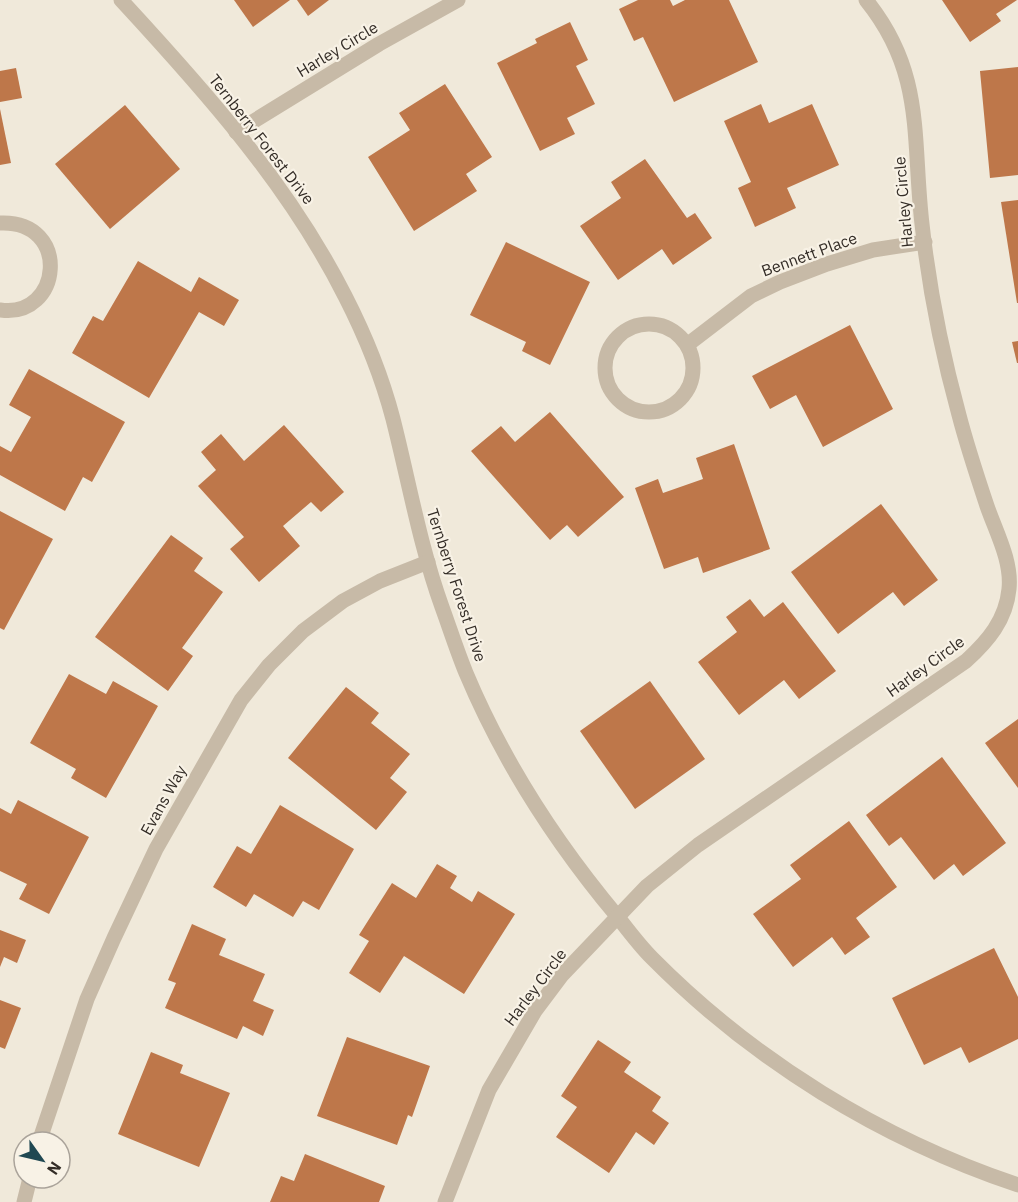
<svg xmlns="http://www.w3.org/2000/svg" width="1018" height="1202" viewBox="0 0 1018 1202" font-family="'IBM Plex Sans',sans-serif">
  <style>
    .building { fill: #be774a }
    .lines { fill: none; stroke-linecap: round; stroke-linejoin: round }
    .minor { stroke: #c7baa7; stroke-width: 15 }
    .labels { text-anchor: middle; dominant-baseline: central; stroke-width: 4.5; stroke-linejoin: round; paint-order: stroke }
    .street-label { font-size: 16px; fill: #342d27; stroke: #f8f2e6 }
  </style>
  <rect width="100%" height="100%" fill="#f0e9da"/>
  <g class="building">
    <polygon points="234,0 290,0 253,27"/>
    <polygon points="297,0 329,0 308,16"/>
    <polygon points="638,0 670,0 673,6 685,0 729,0 758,62 674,102 643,37 634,41 619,9"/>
    <polygon points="942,0 1017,0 996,14 1001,21 970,42"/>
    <polygon points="570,22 588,60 576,66 595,104 567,118 575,134 540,151 497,63 537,43 535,39"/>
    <polygon points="1018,67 1018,175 990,178 980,71"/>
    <polygon points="16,68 22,98 0,102 0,71"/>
    <polygon points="445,84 492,157 466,174 477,191 414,231 368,157 410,130 399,113"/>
    <polygon points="761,104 769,123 812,104 839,165 787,188 796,208 755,227 738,188 751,182 724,121"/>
    <polygon points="125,105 180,169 110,229 55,164"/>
    <polygon points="0,109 11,163 0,165"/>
    <polygon points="645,159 687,218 695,213 712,238 673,265 662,249 618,280 580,226 621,198 611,182"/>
    <polygon points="1018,200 1018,303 1017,303 1001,202"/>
    <polygon points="506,242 590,282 550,365 522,351 526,342 470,315"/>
    <polygon points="138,261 191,292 199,277 239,300 224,326 199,312 149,398 72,353 93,316 103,321"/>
    <polygon points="850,325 893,409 823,447 796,395 770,409 752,376"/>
    <polygon points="1018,341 1018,363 1017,363 1012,342"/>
    <polygon points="29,369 125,422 92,482 83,477 65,511 0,475 0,446 11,452 31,417 9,405"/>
    <polygon points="550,412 624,497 578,537 567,525 550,540 471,451 501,426 515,442"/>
    <polygon points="284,425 344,492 321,512 311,502 283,526 300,546 259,582 230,549 244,537 198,486 216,470 201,452 221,434 244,461"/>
    <polygon points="734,444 770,549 703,573 698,557 664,569 635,488 658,479 663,493 703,479 696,458"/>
    <polygon points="881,504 938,580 904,606 893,592 838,634 791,572"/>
    <polygon points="0,511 53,539 4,630 0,628"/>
    <polygon points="171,535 203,558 194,571 223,592 182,648 193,656 168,691 95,637"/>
    <polygon points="750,599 764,617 783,602 836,671 799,699 784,680 739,715 698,662 737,632 726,617"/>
    <polygon points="69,674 106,694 113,681 158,706 106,798 71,778 76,769 30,743"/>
    <polygon points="650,681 705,759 635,809 580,731"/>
    <polygon points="346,687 379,713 371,723 410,754 390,778 407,792 376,830 288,758"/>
    <polygon points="1018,719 1018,788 985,743"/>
    <polygon points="942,757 1006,843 963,876 954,864 934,880 901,837 889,846 866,815"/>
    <polygon points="18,800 89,837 49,914 19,899 27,884 0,871 0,808 11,814"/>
    <polygon points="280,805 354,849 319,910 303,901 293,917 254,894 246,907 213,887 237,846 251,854"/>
    <polygon points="849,821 897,887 856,918 870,937 845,955 832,937 793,967 753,914 801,879 790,865"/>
    <polygon points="437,864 457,876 450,888 472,902 478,891 515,914 464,994 404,956 380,993 349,973 369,941 359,935 392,883 416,898"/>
    <polygon points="192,924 226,939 219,955 265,974 253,1001 274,1010 263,1036 243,1026 237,1039 165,1008 176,983 168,980"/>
    <polygon points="0,930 26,940 17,963 4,957 0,967"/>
    <polygon points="994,948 1018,997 1018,1039 969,1063 961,1047 924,1065 892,998"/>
    <polygon points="0,1000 21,1008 5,1049 0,1047"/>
    <polygon points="347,1037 430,1066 412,1117 408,1115 397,1145 317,1116"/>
    <polygon points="598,1040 631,1062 624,1072 661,1097 652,1111 669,1123 654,1145 636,1132 609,1173 556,1137 577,1107 561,1096"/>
    <polygon points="151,1052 183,1065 180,1073 230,1093 199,1167 118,1134"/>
    <polygon points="305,1154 385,1186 379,1202 270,1202 281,1176 294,1181"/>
  </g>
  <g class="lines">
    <g class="minor">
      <path d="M121,0C205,91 289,185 345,296C365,335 382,377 393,419C409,482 420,546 442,607C450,629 457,651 466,673C503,761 556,843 617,916C628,930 639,945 652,958C754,1061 881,1139 1018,1185"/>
      <polyline points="236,132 379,44 458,0"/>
      <path d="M0,223C72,220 62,319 0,310"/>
      <circle cx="649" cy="368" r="44"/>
      <polyline points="687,345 751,296 780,282 827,264 873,250 925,242"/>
      <polyline points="39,1142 87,999 114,938 156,849 241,700 269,665 303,631 343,601 380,581 428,562"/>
      <polyline points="24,1202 30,1178"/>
      <path d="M445,1202L489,1090L535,1011L562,975L647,886L698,845L966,661C988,641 1006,620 1009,589C1012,561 996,532 987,506C977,476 967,446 959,415C942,353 929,288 922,224C912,137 925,73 866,0"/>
    </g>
  </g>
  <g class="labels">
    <g class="street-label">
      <text transform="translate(337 49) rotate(-31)">Harley Circle</text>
      <text transform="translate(262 139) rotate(52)">Ternberry Forest Drive</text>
      <text transform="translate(903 202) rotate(-95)">Harley Circle</text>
      <text transform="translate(809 254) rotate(-20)">Bennett Place</text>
      <text transform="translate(457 585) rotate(72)">Ternberry Forest Drive</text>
      <text transform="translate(925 666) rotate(-36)">Harley Circle</text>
      <text transform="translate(163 800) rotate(-61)">Evans Way</text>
      <text transform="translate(535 987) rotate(-53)">Harley Circle</text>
    </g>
  </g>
  <g transform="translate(42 1160) rotate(124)"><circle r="28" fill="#f8f2e6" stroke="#aaa39a" stroke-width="1.5"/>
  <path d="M0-4.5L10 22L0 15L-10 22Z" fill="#204852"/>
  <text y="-9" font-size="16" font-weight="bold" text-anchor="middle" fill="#342d27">N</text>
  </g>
</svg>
